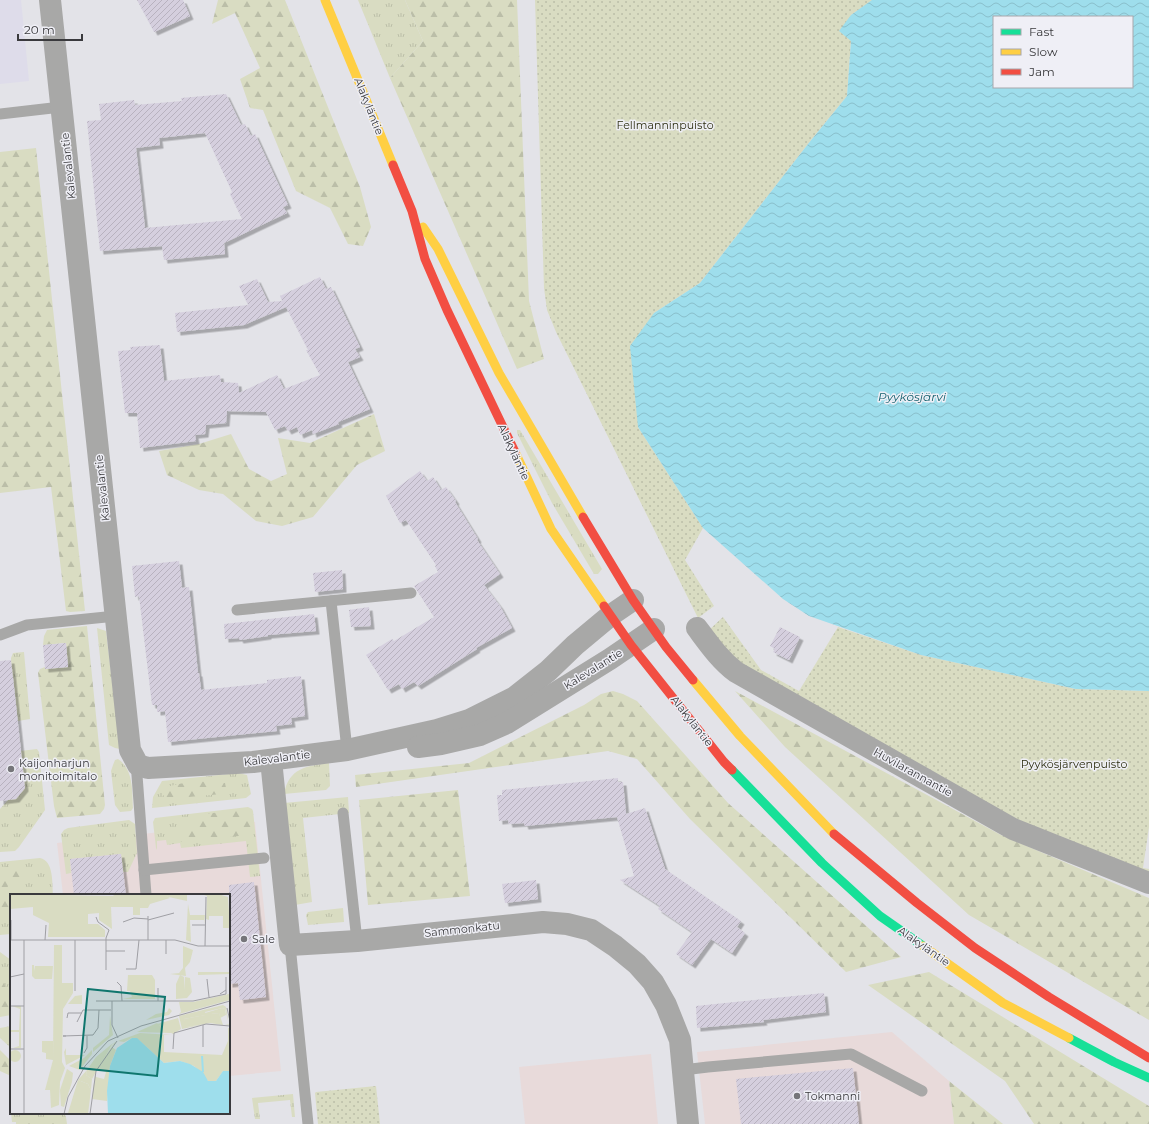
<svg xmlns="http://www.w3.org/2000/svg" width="1149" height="1124" viewBox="0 0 1149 1124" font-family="Montserrat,sans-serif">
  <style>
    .commercial { fill: #e8dada }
    .education { fill: #dedcea }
    .grass { fill: url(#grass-tufts) }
    .forest { fill: url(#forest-firs) }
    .park { fill: url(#park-dots) }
    .water { fill: url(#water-waves); fill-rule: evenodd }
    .building { fill: url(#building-hatch); fill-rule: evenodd; filter: url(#shadow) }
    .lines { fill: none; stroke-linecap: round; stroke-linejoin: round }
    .lane { stroke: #a8a8a7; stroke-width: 11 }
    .street { stroke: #a8a8a7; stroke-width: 22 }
    .fast { stroke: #16e098; stroke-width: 9 }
    .slow { stroke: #ffcf43; stroke-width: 9 }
    .jam { stroke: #f24e42; stroke-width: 9 }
    .poi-dot { fill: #757579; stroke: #efeff6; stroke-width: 1.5 }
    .labels { text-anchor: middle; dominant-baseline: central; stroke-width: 3; stroke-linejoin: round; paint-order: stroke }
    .street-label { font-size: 11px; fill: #3a3a3d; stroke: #efeff6 }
    .park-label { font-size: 11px; fill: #2d2f10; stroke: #efeff6 }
    .poi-label { font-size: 11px; fill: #3a3a3d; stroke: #efeff6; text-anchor: start }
    .water-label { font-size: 12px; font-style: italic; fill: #15616e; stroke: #efeff6 }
    .inset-river { fill: none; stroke: #9edeec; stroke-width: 2 }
    .inset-road { fill: none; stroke: #9f9fa4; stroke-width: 1 }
    .view { fill: #0f766e; fill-opacity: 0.15; stroke: #0f766e; stroke-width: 2 }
    .inset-edge { fill: none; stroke: #3a3a3d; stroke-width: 2 }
  </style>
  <defs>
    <pattern id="grass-tufts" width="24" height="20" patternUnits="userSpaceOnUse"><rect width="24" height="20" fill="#d9dcc2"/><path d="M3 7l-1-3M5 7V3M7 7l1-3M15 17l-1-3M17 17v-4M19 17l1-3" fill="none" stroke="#bbbea8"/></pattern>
    <pattern id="forest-firs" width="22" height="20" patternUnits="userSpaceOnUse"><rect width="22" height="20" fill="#d9dcc2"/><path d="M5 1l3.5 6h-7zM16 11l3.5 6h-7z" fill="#bbbea8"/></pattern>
    <pattern id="park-dots" width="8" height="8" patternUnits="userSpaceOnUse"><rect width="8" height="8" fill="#d9dcc2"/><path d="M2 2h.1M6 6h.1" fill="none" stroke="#bbbea8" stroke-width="1.8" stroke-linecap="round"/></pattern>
    <pattern id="water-waves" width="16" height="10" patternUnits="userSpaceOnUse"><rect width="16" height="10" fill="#9edeec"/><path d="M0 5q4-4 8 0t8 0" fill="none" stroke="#89bfcb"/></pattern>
    <pattern id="building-hatch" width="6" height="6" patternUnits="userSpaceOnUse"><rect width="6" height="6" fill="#d5cfde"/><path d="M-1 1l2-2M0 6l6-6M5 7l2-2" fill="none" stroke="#b8b2bf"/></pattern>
    <filter id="shadow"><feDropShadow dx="3.5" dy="3.5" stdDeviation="0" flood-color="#0004"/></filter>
  </defs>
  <rect width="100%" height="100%" fill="#e3e3e8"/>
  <g class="commercial">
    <polygon points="255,822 281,1071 229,1076 229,895 63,895 57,843"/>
    <polygon points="892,1032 949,1081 954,1124 705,1124 697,1052"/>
    <polygon points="651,1054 658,1124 525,1124 519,1067"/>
  </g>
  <polygon class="education" points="0,0 21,0 29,81 0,84"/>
  <g class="grass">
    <polygon points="358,0 405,0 423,41 390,78"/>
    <polygon points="517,430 520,430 602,569 598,574 594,574 552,503 517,433"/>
    <polygon points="97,628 106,631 120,749 115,748 109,745"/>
    <polygon points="24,652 30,719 18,721 13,676 0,678 11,667 11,658 13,653"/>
    <polygon points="37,749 39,752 45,810 19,847 15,851 0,852 0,809 8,800 20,751"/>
    <path d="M118,759C134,770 132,791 133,808L131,811L120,812L115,805L111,771L113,765L115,760Z"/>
    <path d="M329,763L330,786L326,790L284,794C289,768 306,766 329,763Z"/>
    <polygon points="238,773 247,775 251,794 246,798 152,808 153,797 162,781"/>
    <polygon points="348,797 349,813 303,818 312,902 295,905 284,803"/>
    <polygon points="248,807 252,809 253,811 260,876 250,877 246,841 181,848 180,843 167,845 166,840 157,841 157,850 156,848 153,822 155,818"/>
    <polygon points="129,820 135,824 137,853 128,872 123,872 121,854 70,859 71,873 66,874 61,834 64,830 68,828"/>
    <path d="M40,858C54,861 52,883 53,895H11V934L0,935V862Z"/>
    <polygon points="343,908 344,922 308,925 306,915 308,912"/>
    <polygon points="0,952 11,960 11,1015 0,1017"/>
    <polygon points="11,1026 11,1048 0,1038 0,1028"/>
    <polygon points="293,1094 295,1117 292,1117 290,1100 258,1103 260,1119 255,1119 252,1098"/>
    <polygon points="11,1113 64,1113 66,1117 67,1124 16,1124 16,1122 12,1122"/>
  </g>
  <g class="forest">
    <polygon points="218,0 285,0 360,187 371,227 363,246 348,244 330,208 296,191 263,110 250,108 240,79 260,68 235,13 212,24"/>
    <polygon points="405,0 517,0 529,301 544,359 517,369 390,78 423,41"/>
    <polygon points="36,148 85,611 70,612 66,611 51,487 0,493 0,152"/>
    <polygon points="374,414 385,451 357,465 313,517 282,526 256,521 223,494 199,490 167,475 159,451 199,444 231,434 249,469 271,481 287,474 278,438 310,443"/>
    <polygon points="87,626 105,805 104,809 100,814 57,818 54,806 38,673 40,669 45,667 45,669 68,667 66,643 43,645 44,636 47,630"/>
    <polygon points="613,691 623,694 637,701 728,803 901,957 846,972 690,819 637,759 608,751 356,787 355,775 469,763 584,705 601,694"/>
    <polygon points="735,691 1001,835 1149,898 1149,1020 969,915 785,747"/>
    <polygon points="193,781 225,783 226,788 221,794 167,799 162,794 165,787"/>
    <polygon points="458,790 470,896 368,905 359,800"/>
    <polygon points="237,810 250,815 252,825 248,835 181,842 179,837 180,832 205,814"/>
    <polygon points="13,865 22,866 25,872 21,878 14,880 4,890 3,897 11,900 11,913 0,908 0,868"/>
    <polygon points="0,970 9,999 10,1006 7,1010 3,1011 0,1009"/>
    <polygon points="929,972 1149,1106 1149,1124 1034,1124 1005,1081 868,985"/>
    <polygon points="0,1050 11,1061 11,1076 0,1071"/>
    <polygon points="949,1081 1003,1124 954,1124"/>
  </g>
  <g class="park">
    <polygon points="535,0 873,0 851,15 851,41 847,96 808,144 700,283 654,313 638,427 703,528 685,560 714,606 698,618 556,332 547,310 544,288"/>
    <polygon points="723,617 761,670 799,691 838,627 921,655 1076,689 1115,690 1149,691 1149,827 1143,868 1149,869 1149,875 1018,822 741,666 708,631"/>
    <polygon points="376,1086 380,1124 318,1124 315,1093 316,1092"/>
  </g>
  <path class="water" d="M872,0H1149V691L1115,690L1076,689L921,655L809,616L783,599L703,528L638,427L630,346L654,313L700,283L808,144L847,96L851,41L839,31L851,15ZM994,17H1132V87H994Z"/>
  <g class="building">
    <polygon points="137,0 183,0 190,16 154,32"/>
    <path d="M226,94L241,125L245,124L251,136L255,134L288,205L283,207L287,213L224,243L225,254L164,260L162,246L100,251L87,121L101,120L99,104L134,100L135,105L182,101L181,98ZM205,133L232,192L230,194L242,219L145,228L136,148L160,145L159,138Z"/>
    <polygon points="320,277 326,289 331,287 360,347 355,349 360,357 348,362 370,409 338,422 339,424 313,434 312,430 300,435 297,427 288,431 285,426 275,430 266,412 227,411 226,423 206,425 205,434 195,435 196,441 140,448 137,413 125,413 118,351 131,350 130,347 160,345 164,381 220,375 221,382 238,383 239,393 277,375 284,389 320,375 306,350 308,350 286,307 244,325 177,332 175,313 248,305 239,286 257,279 268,302 282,301 280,296"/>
    <polygon points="420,471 427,481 433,477 441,490 446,487 456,501 455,502 478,539 477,540 500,574 484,585 500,606 512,628 476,648 477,649 418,686 414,682 402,689 399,684 388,690 366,655 392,639 394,641 434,617 414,586 438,572 435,566 436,565 406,520 400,523 386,496"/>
    <polygon points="179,561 182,588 189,587 198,673 199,673 201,690 267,683 267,680 301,676 305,716 291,718 292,724 276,726 277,731 168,742 165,711 157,712 157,705 152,705 139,596 135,597 132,566"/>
    <polygon points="342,570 343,589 315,592 313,573"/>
    <polygon points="369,607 371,626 351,627 349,610"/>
    <polygon points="314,614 316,631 268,635 268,636 240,640 239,638 225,639 224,624"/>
    <polygon points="780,627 800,637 789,660 773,652 775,649 770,646"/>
    <polygon points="66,643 68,667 45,669 43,645"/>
    <polygon points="11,660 25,788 16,799 0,801 0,661"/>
    <polygon points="618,778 618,782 623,782 626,814 645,808 665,869 741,921 737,927 745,933 732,953 711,939 692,965 676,954 692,932 658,909 660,906 620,880 634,876 617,817 525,826 524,823 509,824 508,820 499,821 497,795 502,795 502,790"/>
    <polygon points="121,854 126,895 74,895 70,859"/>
    <polygon points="536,880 538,899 505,903 502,884"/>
    <polygon points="254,882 266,997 240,1000 238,983 229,984 229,885"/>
    <polygon points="824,993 826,1012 763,1020 764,1022 697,1028 696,1006"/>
    <polygon points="853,1068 859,1124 741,1124 736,1079"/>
  </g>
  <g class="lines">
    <g class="lane">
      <polyline points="0,114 61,107"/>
      <polyline points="331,601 347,750"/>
      <polyline points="237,610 411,593"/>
      <polyline points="0,635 27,625 116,616"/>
      <polyline points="136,762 146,895"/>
      <polyline points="343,813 357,941"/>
      <polyline points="144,870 264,858"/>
      <polyline points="290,945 308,1124"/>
      <polyline points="683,1070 708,1067 851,1054 922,1091"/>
    </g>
    <g class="street">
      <polyline points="50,0 130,750 138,765 148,768 253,762 347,750 437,730 469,720 515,697 548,671 575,645 611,615 633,600"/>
      <path d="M697,628C709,644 720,660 736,672L1013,829L1149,883"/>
      <polyline points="418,747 441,744 480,735 507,723 610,659 654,629"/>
      <polyline points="271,760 290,945 357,941 543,922 567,924 591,930 615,946 637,964 653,982 666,1005 680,1040 688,1124"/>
    </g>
    <g class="fast">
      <polyline points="732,770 822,863 880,916 923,946"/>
      <polyline points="1069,1038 1114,1062 1149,1078"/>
    </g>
    <g class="slow">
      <polyline points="325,0 393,165"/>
      <polyline points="423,227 438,249 499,373 583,517"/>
      <polyline points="515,452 551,529 604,606"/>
      <polyline points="693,680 740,736 834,834"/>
      <polyline points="923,946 1003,1003 1069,1038"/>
    </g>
    <g class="jam">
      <polyline points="393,165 412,211 425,259 447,310 515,452"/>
      <polyline points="583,517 633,600 666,647 693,680"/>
      <polyline points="604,606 631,645 724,762 732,770"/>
      <polyline points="834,834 917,903 975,948 1049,997 1149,1058"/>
    </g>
  </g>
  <g class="poi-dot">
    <circle cx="11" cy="769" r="4"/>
    <circle cx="244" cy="939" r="4"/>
    <circle cx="797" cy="1096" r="4"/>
  </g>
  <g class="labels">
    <g class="street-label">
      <text transform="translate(369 106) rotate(68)">Alakyläntie</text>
      <text transform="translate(68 166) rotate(-96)">Kalevalantie</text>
      <text transform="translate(514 452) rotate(65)">Alakyläntie</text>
      <text transform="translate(102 488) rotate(-96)">Kalevalantie</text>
      <text transform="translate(593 669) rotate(-32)">Kalevalantie</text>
      <text transform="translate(692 721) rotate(52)">Alakyläntie</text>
      <text transform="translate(277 758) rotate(-7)">Kalevalantie</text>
      <text transform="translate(913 772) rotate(29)">Huvilarannantie</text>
      <text transform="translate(462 929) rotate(-6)">Sammonkatu</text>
      <text transform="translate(924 946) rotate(35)">Alakyläntie</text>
    </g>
    <g class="park-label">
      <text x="665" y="125">Fellmanninpuisto</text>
      <text x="1074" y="764">Pyykösjärvenpuisto</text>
    </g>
    <g class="poi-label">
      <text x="19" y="763">Kaijonharjun<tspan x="19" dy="13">monitoimitalo</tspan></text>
      <text x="252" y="939">Sale</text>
      <text x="805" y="1096">Tokmanni</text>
    </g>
    <g class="water-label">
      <text x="912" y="396">Pyykösjärvi</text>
    </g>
  </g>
  <g transform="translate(10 894)">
    <rect width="220" height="220" fill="#e3e3e8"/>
    <path d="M191,0H208L218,3L220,34H213V22H199V26L196,25L197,2ZM188,78H220V80L188,81ZM219,100L220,106L169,120L171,118L169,108H183ZM213,111L216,113L219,131H215L219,130L215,115L212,114L195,118L196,121L174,125L177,133L200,129V120L209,119L213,131L200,129L172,135L169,122ZM168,124L171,135L163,140L147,130ZM77,176L76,181L82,185L81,196L78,190L68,186Z" fill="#d9dcc2"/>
    <path d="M0,0L103,2L105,0H153L160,4L140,10L138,14H130V21H123V13H101L102,35L89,26V19L78,20V30H88L95,36V43H38L39,29L23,21V13L0,15ZM44,51H52V89H63V99L53,115L52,168L55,174L50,188L49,211L41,214L40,196H35L43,166ZM118,81H142L145,86V105H113L122,103L120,97H117ZM170,81L174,83V96L175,83L180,84L182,98L177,104L166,105V90ZM72,101V110H58L65,102ZM2,112H11V154H3L9,152V138H0V136H9L10,115ZM159,114L162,117L159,121L136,126L146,120L157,118ZM212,114L215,115L216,121L210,124L209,119L201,120L200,129L177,133L175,131L174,125L195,121V119ZM100,122L103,141L83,158V154L99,141ZM163,128L169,134L161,139L127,138L147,129L150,132ZM103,149L82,185L76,181L77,176L86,163ZM56,154V161H75L56,171L54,158ZM-1 162a6 6 0 1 1 12 0a6 6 0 1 1-12 0ZM82,156V160L70,176L59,172L74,164ZM57,175L63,179L62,188L54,213L51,212L50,196ZM68,186L78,190L81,196L78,220L58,219Z" fill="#d9dcc2"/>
    <path d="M153,0H177V7L154,2ZM178,10L180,21H195L194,30V26H180L181,48L176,46ZM173,52L183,56L180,68L175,74L176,82L160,80L169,79L173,74ZM218,134H220V177H213L206,187H198L184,172L170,167L154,169L129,146L122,144L114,148L108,147L130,139L162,141H154V158L212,161L218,147ZM32,147H43V166L36,165V159L32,158ZM107,147L102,153L106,156L100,172L97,207L82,205L85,180L86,183L94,185L96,178L88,175L86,178L92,167L104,149Z" fill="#d9dcc2"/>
    <path d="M22,71H24V77L25,72H43L42,85H25L22,82Z" fill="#d9dcc2"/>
    <path d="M122,144H127L154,169L170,167L180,170L193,178L198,187H206L213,177H220V220H98L97,197L100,172L107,154Z" fill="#9edeec"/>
    <path class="inset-river" d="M192,162L193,178"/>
    <path class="inset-road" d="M86,23L88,28L99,36L96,44V76M138,26L164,19M113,28L124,24L138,25M182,31H195M0,46H165L188,52H220M1,46V26M14,46V220M35,46L36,31M65,46V97M138,46V22M156,46V60M195,52L196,3M96,57H115M116,75H126L129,46M0,83L14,80M197,85L199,103M107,88L111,92L112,107M148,94V107M216,96V83M86,107H102M0,112H14M217,114L220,127M57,124L58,119H72M67,128L73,116H89M193,131V153M56,142H53L83,141L88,134L89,116H101M108,144L102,131V107H183L216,100V96L210,100M0,155H14M163,155L164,139L196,130L220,132M74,159L77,154V142M5,220H49M54,220L58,203L75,172L98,147L131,132L220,107M80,220L86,177L107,147"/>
    <path class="view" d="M78,95L155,103L147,182L70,174Z"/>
    <rect width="220" height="220" class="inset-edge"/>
  </g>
  <rect x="993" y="16" width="140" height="72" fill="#efeff6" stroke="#a7a7ac"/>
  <rect x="1001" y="29" width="20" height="6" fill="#16e098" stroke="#a7a7ac"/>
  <text x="1029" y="36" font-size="12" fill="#3a3a3d">Fast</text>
  <rect x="1001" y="49" width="20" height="6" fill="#ffcf43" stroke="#a7a7ac"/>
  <text x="1029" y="56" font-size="12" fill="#3a3a3d">Slow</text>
  <rect x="1001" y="69" width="20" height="6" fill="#f24e42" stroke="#a7a7ac"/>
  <text x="1029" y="76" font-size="12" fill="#3a3a3d">Jam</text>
  <path d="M18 34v6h64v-6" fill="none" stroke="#3a3a3d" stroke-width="2"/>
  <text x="24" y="34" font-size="12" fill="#3a3a3d" stroke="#efeff6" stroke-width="3" paint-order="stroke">20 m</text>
</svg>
